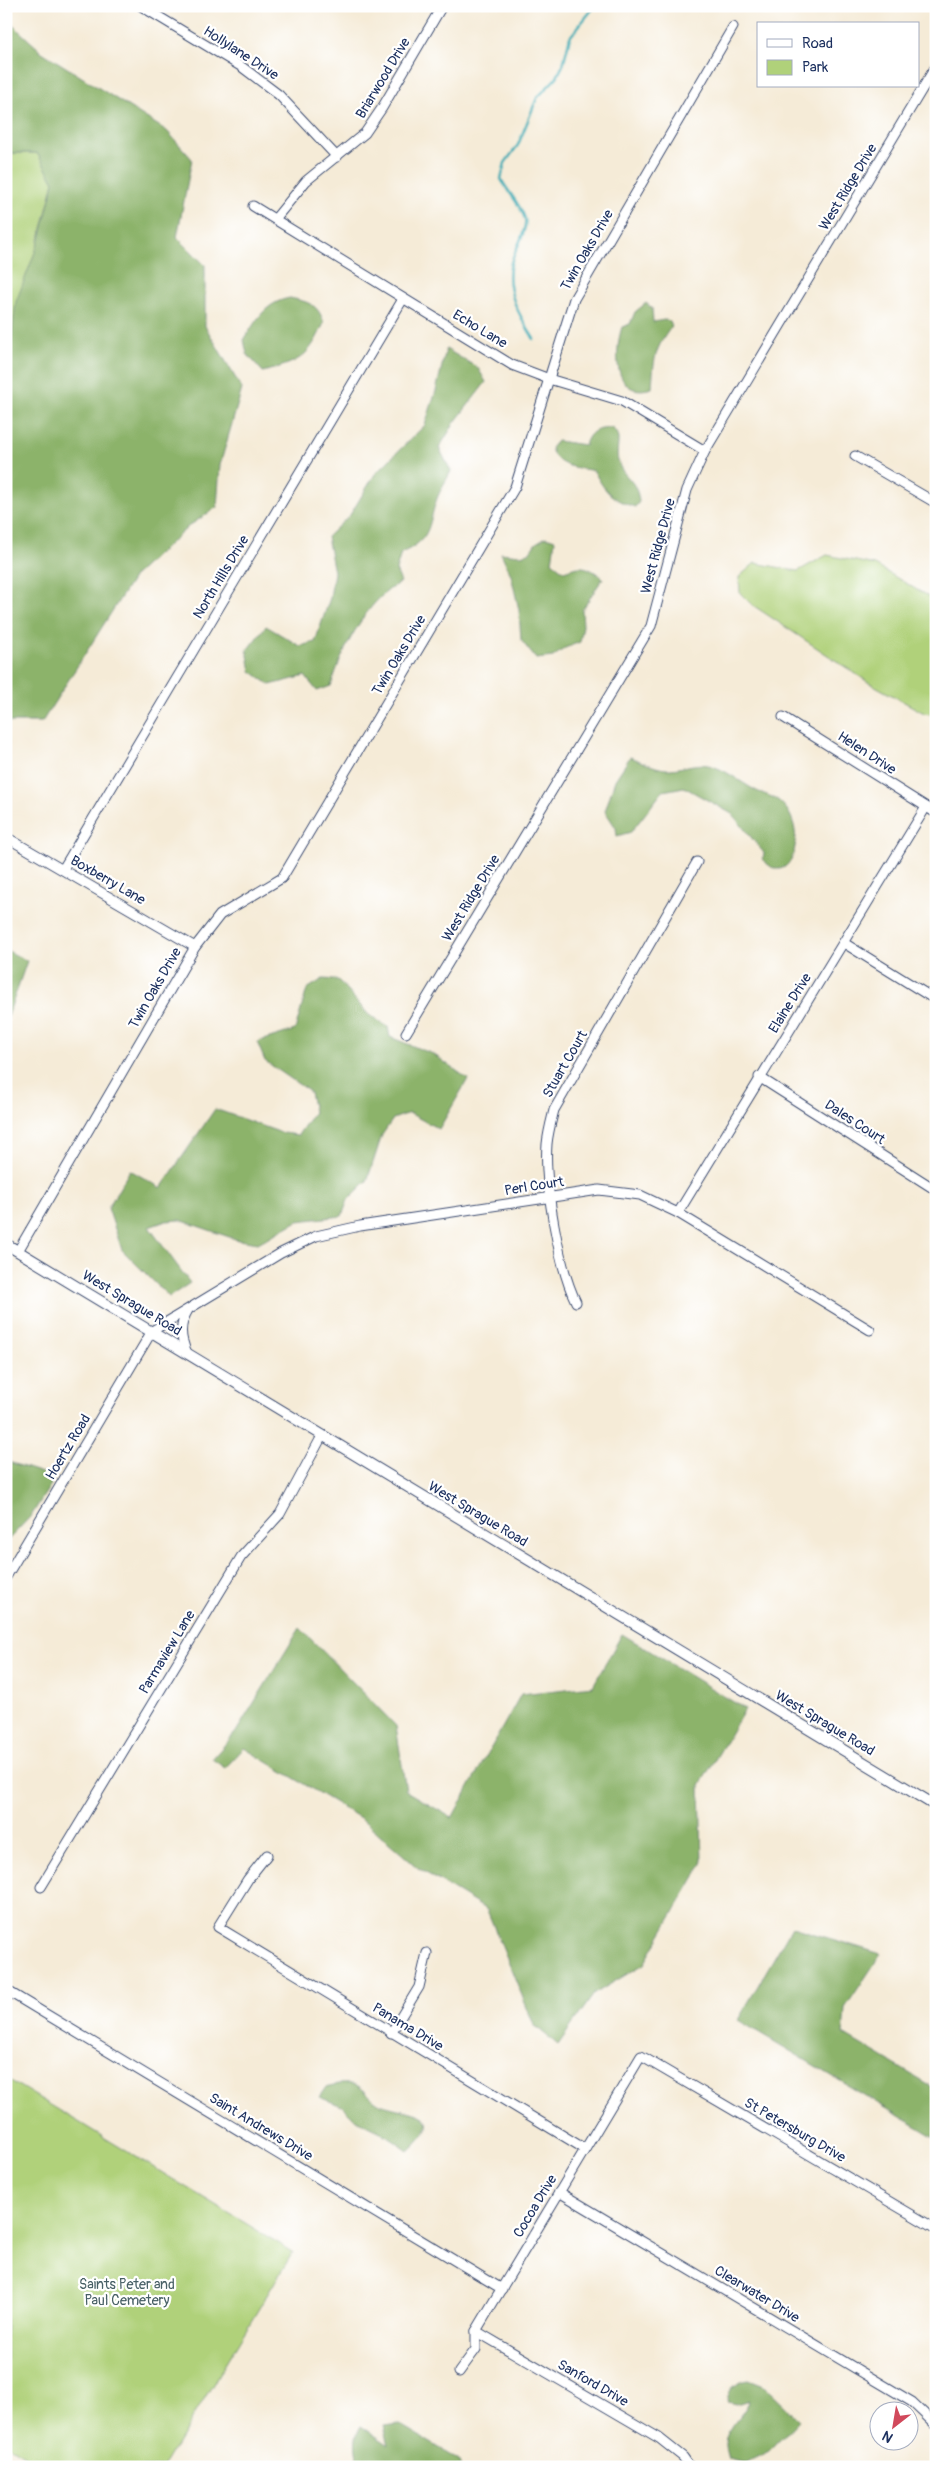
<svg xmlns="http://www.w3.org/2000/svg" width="942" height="2473" viewBox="0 0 942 2473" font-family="Pangolin,sans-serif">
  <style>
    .green { fill: #b0d17a; stroke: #66806c }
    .forest { fill: #8cb36a; stroke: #547164 }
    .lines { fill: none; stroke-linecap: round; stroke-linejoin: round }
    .stream { stroke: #3bacb6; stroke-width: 2.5 }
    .minor-casing { stroke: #3c4b70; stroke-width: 11 }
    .tertiary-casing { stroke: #3c4b70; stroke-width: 12 }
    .minor { stroke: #fff; stroke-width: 9 }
    .tertiary { stroke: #fff; stroke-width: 10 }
    .labels { text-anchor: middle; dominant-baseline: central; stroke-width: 4.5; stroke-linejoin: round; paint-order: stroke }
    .street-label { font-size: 14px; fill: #1b2f5e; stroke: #fff }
    .park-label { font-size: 14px; fill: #486066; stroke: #fff }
  </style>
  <rect width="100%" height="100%" fill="#fff"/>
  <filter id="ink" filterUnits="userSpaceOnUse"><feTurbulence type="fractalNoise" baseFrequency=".02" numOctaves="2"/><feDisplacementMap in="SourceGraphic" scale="10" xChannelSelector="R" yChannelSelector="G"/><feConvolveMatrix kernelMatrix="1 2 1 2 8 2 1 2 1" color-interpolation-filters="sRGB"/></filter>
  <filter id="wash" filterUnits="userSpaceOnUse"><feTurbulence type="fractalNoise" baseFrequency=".0096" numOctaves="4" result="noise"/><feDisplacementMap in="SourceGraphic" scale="20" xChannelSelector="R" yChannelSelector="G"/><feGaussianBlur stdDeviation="1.12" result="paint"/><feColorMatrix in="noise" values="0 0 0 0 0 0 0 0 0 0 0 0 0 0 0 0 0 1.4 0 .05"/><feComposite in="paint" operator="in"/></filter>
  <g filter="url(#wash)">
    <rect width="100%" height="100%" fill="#f5ebd7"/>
    <g class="green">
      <polygon points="6,153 37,153 54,182 12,345 6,382"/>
      <polygon points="827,555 875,565 936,601 936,715 924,713 868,682 751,604 740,593 739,577 755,563 798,571"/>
      <polygon points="6,2078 293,2252 163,2467 43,2467 6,2444"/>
    </g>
    <g class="forest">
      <polygon points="6,19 42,52 167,131 192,159 177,237 205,265 205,326 242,389 220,465 217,507 189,526 135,575 42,722 6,722 6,382 16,302 40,239 54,182 37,153 6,153"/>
      <path d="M290,298C309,302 318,304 324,323C308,359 300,361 263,372L247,354L244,340C256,320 266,302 290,298Z"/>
      <path d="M646,303L652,308L653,322L664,320L670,321L672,326C654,350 654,358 652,388C613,400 614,352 622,327L630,324L635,312Z"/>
      <path d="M446,349L478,368L486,382L455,422L439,448L451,471C447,479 442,487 438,496C427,524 434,539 401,553L396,570L401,582C366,600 342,650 331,686L317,691L305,676L270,685L251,671L247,650L266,626L300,646L315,642L330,598L334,572L327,537L350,515L375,474L425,425L436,391Z"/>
      <path d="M612,428C623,437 615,448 618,461C623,479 637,478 639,502L635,507C612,500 605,492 594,471C577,467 556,468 551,448L557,441L585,445C590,430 597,429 612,428Z"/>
      <path d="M546,537L555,540L552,562L564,571C583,564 587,566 603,578L582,610L583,626L580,642L565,648L553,657L536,659L521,640L519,610L511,575L501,553L520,555L529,553L536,543Z"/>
      <path d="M630,757C641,761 654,768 666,769C679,770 694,762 708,765C724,768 740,782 755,790C762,794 773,796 779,801C812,828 790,894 763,859L764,853L732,814L684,787L663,791L631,832L617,836L616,828L605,811L615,780Z"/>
      <polygon points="6,950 27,961 6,1021"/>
      <polygon points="323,979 338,980 368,1014 388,1027 390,1037 433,1054 468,1079 439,1129 409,1113 393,1119 382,1135 367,1181 348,1200 342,1216 298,1221 258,1243 238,1240 180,1220 166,1221 149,1227 190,1283 169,1297 122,1250 108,1208 130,1170 161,1188 215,1109 282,1133 298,1135 314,1112 310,1092 265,1061 257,1042 295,1030 307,989"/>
      <polygon points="6,1461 45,1474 53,1481 31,1516 6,1542"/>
      <polygon points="300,1628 396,1726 406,1791 452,1818 521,1694 593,1686 622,1634 745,1709 700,1785 702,1864 644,1964 594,1994 558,2045 534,2025 487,1910 418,1868 362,1819 244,1748 225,1768 212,1759 236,1732"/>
      <polygon points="792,1927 881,1954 845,2008 843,2034 936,2089 936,2138 738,2020"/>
      <path d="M339,2084C345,2084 353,2083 358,2086C367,2091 373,2102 383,2105C414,2115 451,2111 408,2151L383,2133L356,2120L342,2106L319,2097L326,2087Z"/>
      <path d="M749,2380L764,2386L799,2420L769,2451L745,2463L729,2459C718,2431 740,2422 750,2400L737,2404L727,2402C728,2389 736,2382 749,2380Z"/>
      <path d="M399,2424L458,2459L461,2467H359C356,2450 352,2441 361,2426L389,2445L384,2426Z"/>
    </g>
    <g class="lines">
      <path class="stream" d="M534,339C520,317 504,290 511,263C514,252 528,229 525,219C521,205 508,192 501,179L505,163L518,145L537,98L557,77L563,65L570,37L595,6"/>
    </g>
  </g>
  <g filter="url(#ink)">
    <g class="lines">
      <defs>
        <g id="minor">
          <polyline points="141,6 242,67 279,95 337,157"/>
          <polyline points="253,206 512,365 549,379 622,401 705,451"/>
          <polyline points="275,219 306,181 365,133 382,108 442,6"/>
          <polyline points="855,456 936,503"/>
          <polyline points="783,717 936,813"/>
          <polyline points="6,837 195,947"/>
          <polyline points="63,869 403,299"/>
          <polyline points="844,943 936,1000"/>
          <polyline points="406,1033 651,626 687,490 705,451 936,66"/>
          <polyline points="759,1077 936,1190"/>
          <polyline points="678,1213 926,807"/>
          <polyline points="18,1251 195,947 220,915 282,878 515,487 574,299 733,27"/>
          <path d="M576,1302C559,1268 544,1183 547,1144C548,1133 551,1122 554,1110L697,862"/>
          <path d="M187,1353C180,1337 179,1325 188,1310"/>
          <polyline points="6,1577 152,1331 281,1253 316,1236 360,1226 599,1190 640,1195 678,1213 870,1330"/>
          <polyline points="267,1855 248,1879 218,1927 585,2149"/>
          <polyline points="41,1887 241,1557 280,1514 322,1436"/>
          <polyline points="6,1990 502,2289"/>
          <polyline points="391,2033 419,1987 427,1953"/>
          <polyline points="559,2192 912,2402 936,2425"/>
          <polyline points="476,2331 659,2438 683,2457 690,2467"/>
          <polyline points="459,2372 476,2349 476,2331 641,2056 936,2229"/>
        </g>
        <polyline id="tertiary" points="6,1244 936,1806"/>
      </defs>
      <use href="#minor" class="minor-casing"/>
      <use href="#tertiary" class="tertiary-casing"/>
      <use href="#minor" class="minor"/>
      <use href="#tertiary" class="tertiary"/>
    </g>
  </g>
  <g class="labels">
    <g class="street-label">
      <text transform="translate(241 53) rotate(33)">Hollylane Drive</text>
      <text transform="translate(383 78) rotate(-59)">Briarwood Drive</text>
      <text transform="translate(848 187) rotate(-59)">West Ridge Drive</text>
      <text transform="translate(587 250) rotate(-60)">Twin Oaks Drive</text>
      <text transform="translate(480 329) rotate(31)">Echo Lane</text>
      <text transform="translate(658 546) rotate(-75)">West Ridge Drive</text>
      <text transform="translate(221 577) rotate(-59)">North Hills Drive</text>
      <text transform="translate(399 655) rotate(-59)">Twin Oaks Drive</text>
      <text transform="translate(867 753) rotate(33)">Helen Drive</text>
      <text transform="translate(108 880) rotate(30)">Boxberry Lane</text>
      <text transform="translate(471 898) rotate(-59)">West Ridge Drive</text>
      <text transform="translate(155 988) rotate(-60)">Twin Oaks Drive</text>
      <text transform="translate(790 1003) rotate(-58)">Elaine Drive</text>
      <text transform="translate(565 1064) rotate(-60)">Stuart Court</text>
      <text transform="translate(855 1122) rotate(33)">Dales Court</text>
      <text transform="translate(534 1186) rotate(-9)">Perl Court</text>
      <text transform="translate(132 1303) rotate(31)">West Sprague Road</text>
      <text transform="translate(68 1447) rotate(-59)">Hoertz Road</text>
      <text transform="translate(478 1514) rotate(31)">West Sprague Road</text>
      <text transform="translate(167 1652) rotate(-59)">Parmaview Lane</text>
      <text transform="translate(825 1723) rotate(31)">West Sprague Road</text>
      <text transform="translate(408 2027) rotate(31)">Panama Drive</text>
      <text transform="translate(261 2127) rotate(31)">Saint Andrews Drive</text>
      <text transform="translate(795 2130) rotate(30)">St Petersburg Drive</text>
      <text transform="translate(535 2206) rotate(-59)">Cocoa Drive</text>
      <text transform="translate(757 2294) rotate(31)">Clearwater Drive</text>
      <text transform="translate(593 2383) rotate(30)">Sanford Drive</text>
    </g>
    <g class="park-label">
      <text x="127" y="2284">Saints Peter and<tspan x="127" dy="16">Paul Cemetery</tspan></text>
    </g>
  </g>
  <rect width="942" height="2473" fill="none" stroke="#fff" stroke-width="25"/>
  <rect x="757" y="22" width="162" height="65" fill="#ffffff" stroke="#a4acbf"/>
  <rect x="767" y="39" width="25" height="8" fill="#ffffff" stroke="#a4acbf"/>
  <text x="802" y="48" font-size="15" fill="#1b2f5e">Road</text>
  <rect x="767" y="60" width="25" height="15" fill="#b0d17a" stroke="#a4acbf"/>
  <text x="802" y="72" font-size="15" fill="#1b2f5e">Park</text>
  <g transform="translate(894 2426) rotate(211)"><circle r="24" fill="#ffffff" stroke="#a4acbf"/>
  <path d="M0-4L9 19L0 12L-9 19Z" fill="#d1495b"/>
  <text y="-8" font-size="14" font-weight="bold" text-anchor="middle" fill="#1b2f5e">N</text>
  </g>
</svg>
